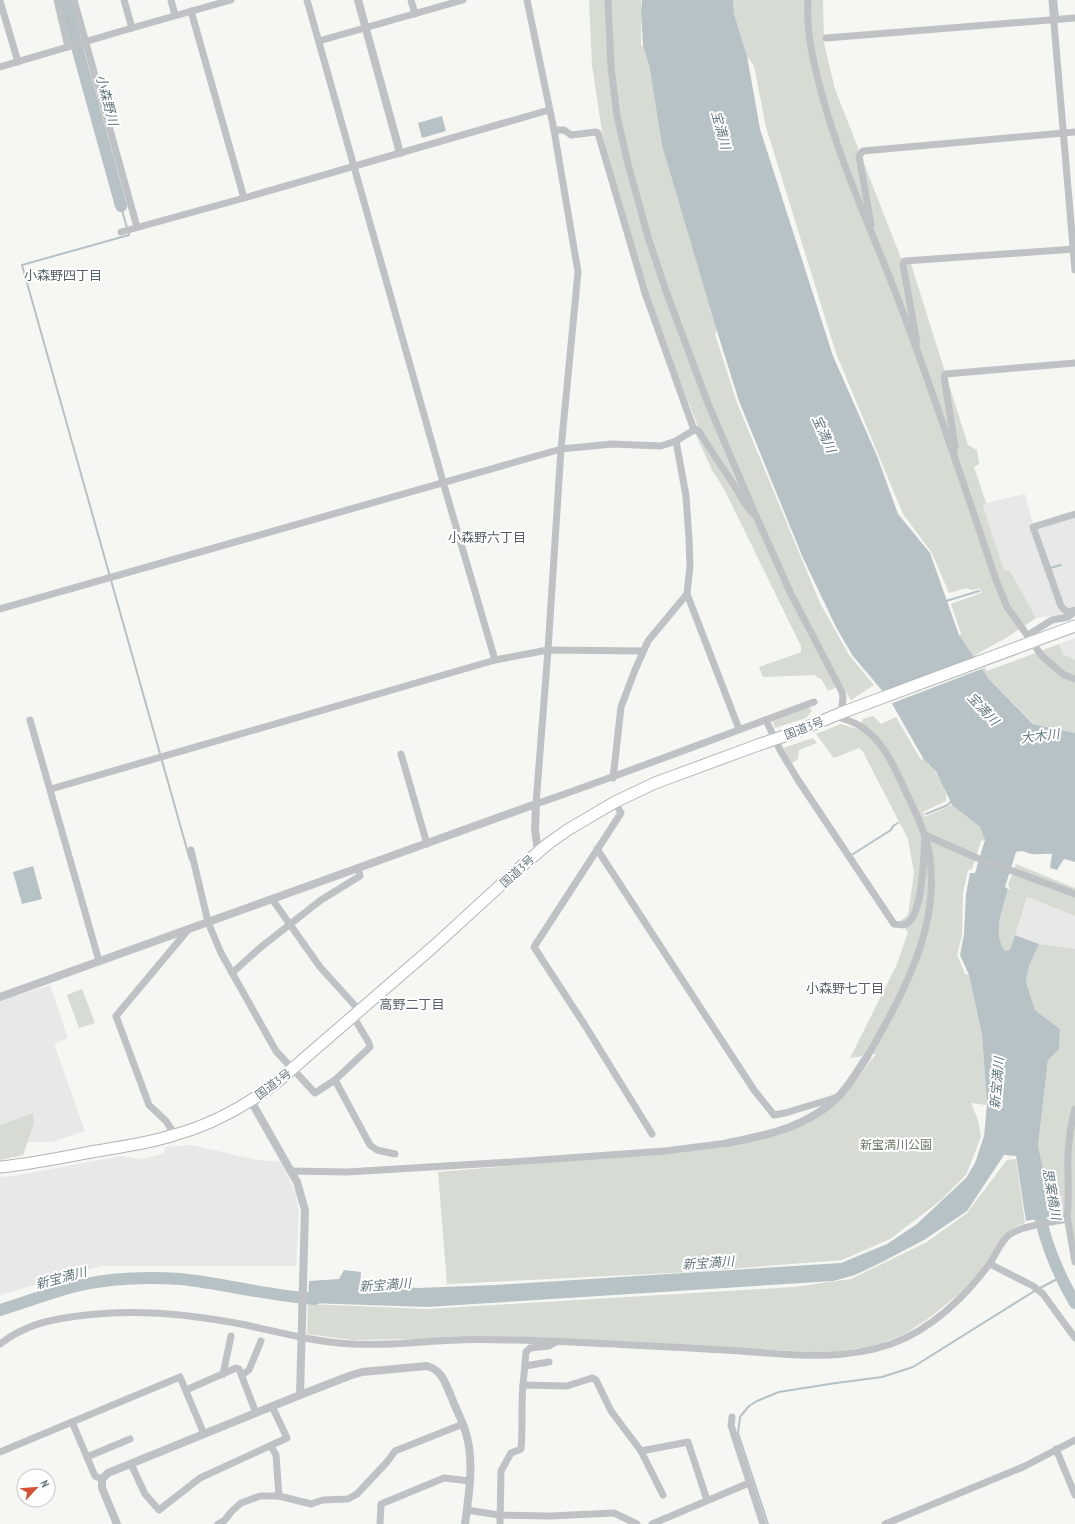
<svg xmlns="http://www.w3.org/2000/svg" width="1075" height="1524" viewBox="0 0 1075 1524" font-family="'PT Sans Narrow','Noto Sans JP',sans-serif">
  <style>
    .built { fill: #e7e8e7 }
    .green { fill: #d6dbd3 }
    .water { fill: #b6c2c5 }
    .pier { fill: #f6f6f3 }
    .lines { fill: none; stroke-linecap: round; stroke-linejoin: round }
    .stream { stroke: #b6c2c5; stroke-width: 2 }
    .river { stroke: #b6c2c5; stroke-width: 12 }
    .trunk-casing { stroke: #b1b5b8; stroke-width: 13 }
    .minor { stroke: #bec2c5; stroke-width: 7 }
    .tertiary { stroke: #bec2c5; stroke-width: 8 }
    .trunk { stroke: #fff; stroke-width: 11 }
    .trunk-bridge-casing { stroke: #b1b5b8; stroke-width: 13; stroke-linecap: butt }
    .trunk-bridge { stroke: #fff; stroke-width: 11 }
    .labels { text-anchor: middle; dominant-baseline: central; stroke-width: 4; stroke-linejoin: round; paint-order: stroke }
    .street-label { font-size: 12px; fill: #687882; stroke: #fff }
    .park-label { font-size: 12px; fill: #6b7a66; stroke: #fff }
    .water-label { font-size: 13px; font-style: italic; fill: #63787f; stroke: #fff }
    .neighbourhood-label { font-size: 13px; fill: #556068; stroke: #fff }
  </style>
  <rect width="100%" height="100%" fill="#f6f6f3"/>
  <g class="built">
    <polygon points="1025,494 1033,524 1075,516 1075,608 1066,614 1036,618 1010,571 1004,570 983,506 986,503"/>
    <polygon points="1075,638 1075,660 1063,654 1059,644"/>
    <polygon points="1027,897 1075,916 1075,949 1039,944 1015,935"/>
    <polygon points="50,985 68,1038 54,1044 85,1131 52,1142 27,1142 33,1123 33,1113 0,1125 0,1001"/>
    <polygon points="191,1145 257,1160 281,1162 295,1191 299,1211 296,1266 101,1266 0,1295 0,1177 13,1176 121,1156 141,1159 163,1154 166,1147"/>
  </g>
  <g class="green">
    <polygon points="589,0 641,0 641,46 643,46 650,69 717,331 715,334 737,403 820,603 849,655 874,685 851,700 842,685 828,691 822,680 814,675 763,677 759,667 801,652 801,646 724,489 712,470 695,433 697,424 658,325 619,198 602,132 592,65"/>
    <polygon points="733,0 823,0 824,43 835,89 901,258 911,264 968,445 977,450 979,464 974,467 986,503 983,506 1004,570 1010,571 1036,618 1006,638 975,655 987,671 1059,644 1063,654 1075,660 1075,733 1034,724 989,679 959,635 961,634 951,604 981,593 980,588 972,590 966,588 949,593 932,553 903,514 836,353 766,127 754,66 747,56 734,14"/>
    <polygon points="809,707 812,711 806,718 775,728 772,720"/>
    <path d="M873,716L881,724L896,717L921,760L923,758C934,770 948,784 946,801L923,812L925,817L952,805L980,827L985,840L981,841L972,869L968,870L963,893L962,935L957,955L965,974L969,975L982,1035L987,1105L971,1103L978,1120L981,1137L966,1175L940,1201L890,1239L842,1260L691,1272L447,1284L438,1172L674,1152L798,1127L855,1081L876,1054L850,1058L897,964L908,932L899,922L908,915L914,873L908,839L863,752L859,748L834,758L816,734L841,724L857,729L863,719Z"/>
    <polygon points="813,738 817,743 799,750 798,759 792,763 783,748"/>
    <path d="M1016,864L1075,888V916L1027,897L1010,951H1005C992,933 1003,909 1008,889H1010L1008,885Z"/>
    <polygon points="1039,944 1075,949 1075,1244 1070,1218 1054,1216 1038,1146 1048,1060 1059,1049 1060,1029 1035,1010 1026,982 1029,966"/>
    <polygon points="82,989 95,1023 79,1028 67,995"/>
    <polygon points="33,1113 34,1123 23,1155 0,1160 0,1125"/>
    <polygon points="1016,1159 1025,1223 1015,1227 1006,1233 978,1274 959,1294 929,1318 905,1334 874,1346 840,1351 812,1352 517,1337 352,1340 307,1334 308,1304 427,1309 794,1287 851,1279 927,1242 967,1213 1007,1160"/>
  </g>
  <g class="water">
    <path d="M642,0H733L734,14L747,56L760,129L833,356L877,456L898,514L930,553L959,635L989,679L1033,724L1075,733V862L1064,859L1057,870L1050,868L1052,854C1045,853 1039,855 1032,854C1025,853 1025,850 1016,852L1005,887L1008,889C1003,909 992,933 1005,951L1010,950L1015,935L1039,944L1029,966L1026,982L1035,1010L1060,1029L1059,1049L1048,1060L1038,1146L1054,1216L1026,1221L1016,1156L1004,1155L967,1211L924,1240L880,1263L855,1275L833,1281L427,1307L308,1303L309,1281L339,1279L344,1270L361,1272L360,1285L418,1288L495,1285L841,1263L887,1244L917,1224L966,1178L975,1163L984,1136L987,1105L982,1035L969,975L960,955L964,934L966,894L970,873H975L985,840L980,827L952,805L937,773L923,758L890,700L853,656L837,629L803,558L739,401L717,331L662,145L650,69L643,46L641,12Z"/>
    <polygon points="442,116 446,131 422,138 418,123"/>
    <polygon points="33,866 42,899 22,904 13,872"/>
  </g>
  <polygon class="pier" points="977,658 984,668 890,704 882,694"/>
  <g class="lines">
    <g class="stream">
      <polyline points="1056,0 1058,17"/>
      <polyline points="121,206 127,228"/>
      <polyline points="129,232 129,235 22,265 190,860"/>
      <polyline points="1050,568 1061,565"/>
      <polyline points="946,601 979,591"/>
      <polyline points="926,814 948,805 952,800"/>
      <polyline points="853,854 891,830 893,826 898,823"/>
      <polyline points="1040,1288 1061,1277"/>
      <polyline points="768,1524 738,1433 740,1417 749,1406 757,1401 779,1392 836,1383 882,1377 913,1367 1036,1290"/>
    </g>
    <g class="river">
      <polyline points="66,0 75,40 121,206"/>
      <path d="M1038,1204C1043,1239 1057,1272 1075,1303"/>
      <path d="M0,1310C27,1302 54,1291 81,1285C111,1278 150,1277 181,1279C226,1284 270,1296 315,1299"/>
    </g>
    <defs>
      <g id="trunk">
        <polyline points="790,734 841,713 1075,626"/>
        <path d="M0,1167C30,1164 60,1158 91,1152C118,1147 147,1144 174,1135C211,1125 247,1105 277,1082L433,947L516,871L549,843L569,829L615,802L655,783L758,745"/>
      </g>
    </defs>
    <use href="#trunk" class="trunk-casing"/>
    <g class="minor">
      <polyline points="57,0 68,47"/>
      <polyline points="74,0 137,227"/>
      <polyline points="124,0 132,28"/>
      <polyline points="171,0 175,15"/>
      <polyline points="307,0 443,482 495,660"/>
      <polyline points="411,0 415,14"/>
      <path d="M527,0L554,130L578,272L561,449L548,650L536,804C629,772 721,736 814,702"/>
      <polyline points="608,0 611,67 617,116 628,164 648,237 666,291 707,401 756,516 791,594 842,692 843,698 841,713"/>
      <path d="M808,0C806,31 813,61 821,91C841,168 877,241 904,315C937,403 966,491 996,580L1007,607L1042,656L1064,675L1075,679"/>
      <polyline points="1052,0 1075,270"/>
      <polyline points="0,1 18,62"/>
      <polyline points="191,11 244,198"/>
      <polyline points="826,38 1075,18"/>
      <polyline points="319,41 463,0"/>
      <polyline points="0,67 132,28 231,0"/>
      <polyline points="554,130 564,130 571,135 596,132 598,133 645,293 694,430"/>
      <polyline points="871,225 859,156 863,151 1075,132"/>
      <polyline points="121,232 244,198 549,110"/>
      <polyline points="917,343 903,265 905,261 1075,249"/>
      <polyline points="676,441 686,496 689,539 690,566 687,594 739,729"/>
      <polyline points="954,451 955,447 944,376 946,374 1075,363"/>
      <path d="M1075,514L1033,527L1061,606C1066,612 1068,613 1075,610"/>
      <path d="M0,609L561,449L612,444L661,446L676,441L694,430H697L700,433C711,451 723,468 734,485C741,496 745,507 756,516"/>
      <polyline points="1028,635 1052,620 1068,617 1074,612"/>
      <path d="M835,716C843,719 853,721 860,726C883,740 894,766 905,790C914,810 925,830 929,852C942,926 902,995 867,1057"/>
      <polyline points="30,720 99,961"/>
      <path d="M766,720L780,750L798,780L894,924C900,925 905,926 909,922C923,910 924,853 925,835L977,858L1075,894"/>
      <polyline points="401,754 427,844"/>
      <polyline points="613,778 621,707 635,670 648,641 687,594"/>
      <polyline points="51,789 495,660 548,650 643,651"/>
      <polyline points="615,802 621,813 534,947 586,1027 652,1134"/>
      <polyline points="597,849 754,1090 774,1115 785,1113 838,1097"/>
      <polyline points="191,850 208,922 221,953 276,1051 315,1093 335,1080 370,1145 377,1150 395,1154"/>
      <polyline points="272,899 320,967 359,1010"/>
      <polyline points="232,973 261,947 321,900 360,876 358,868"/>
      <polyline points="335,1080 370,1047 369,1043 353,1016"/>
      <polyline points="175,1135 166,1121 149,1105 116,1016 188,930"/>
      <polyline points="291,1171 347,1172 512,1162 665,1151 728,1143"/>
      <polyline points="1067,1216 1075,1262"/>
      <polyline points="990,1264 1033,1286 1043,1294 1075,1338"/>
      <path d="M0,1344C25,1325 47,1320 78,1316C134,1308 191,1314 246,1325C281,1333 316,1342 352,1344C387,1346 423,1341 459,1340C477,1339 496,1340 515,1340C585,1342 654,1346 724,1350C779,1353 837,1363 891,1344C931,1330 966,1296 990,1263C996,1254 1001,1241 1009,1235C1018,1227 1050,1222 1063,1220L1067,1216C1070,1195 1067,1174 1068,1153C1069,1138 1071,1123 1075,1109"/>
      <polyline points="525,1366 549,1362"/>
      <polyline points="223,1374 231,1336"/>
      <polyline points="242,1375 249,1370 261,1341"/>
      <polyline points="523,1385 526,1352 530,1348 549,1346 556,1342"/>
      <polyline points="186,1390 236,1368 239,1369 256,1413"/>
      <polyline points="732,1417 731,1425 734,1435 763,1524"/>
      <polyline points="72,1422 95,1476 102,1479"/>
      <polyline points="271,1446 276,1455 279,1496"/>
      <polyline points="1056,1449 1075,1495"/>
      <polyline points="641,1451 688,1442 707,1500"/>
      <polyline points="0,1452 180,1377 204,1434"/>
      <polyline points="87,1457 130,1439"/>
      <polyline points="131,1464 145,1494 159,1510 200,1478 287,1438 272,1406"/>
      <polyline points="467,1510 499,1515 550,1516 614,1513 637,1524"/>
      <polyline points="218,1524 224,1521 232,1511 241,1503 260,1496 279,1496 311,1504 323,1500 348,1499 357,1494 387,1462 395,1451 463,1424"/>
      <polyline points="380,1524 381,1504 444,1478 470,1481"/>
      <path d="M500,1524L501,1471L511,1453L521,1449C523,1427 521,1406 523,1385L567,1386L592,1378L596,1380L611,1411L641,1451L663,1495"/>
      <polyline points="652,1524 749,1483"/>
      <polyline points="885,1524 1023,1467 1075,1440"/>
    </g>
    <g class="tertiary">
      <polyline points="358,0 400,153"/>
      <polyline points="0,997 536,804 535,829 538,852"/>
      <polyline points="251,1101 297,1182 305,1210 300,1395"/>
      <path d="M728,1143C769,1135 810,1126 840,1095C850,1084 858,1070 867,1057"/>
      <path d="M117,1524L102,1488V1479L108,1473L300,1395L349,1376L362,1372L427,1366C442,1370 445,1383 451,1396C455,1407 461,1418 465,1430C475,1460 469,1493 465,1524"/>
    </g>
    <use href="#trunk" class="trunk"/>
    <defs>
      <polyline id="trunk-bridge" points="758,745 790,734"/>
    </defs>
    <use href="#trunk-bridge" class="trunk-bridge-casing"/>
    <use href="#trunk-bridge" class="trunk-bridge"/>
  </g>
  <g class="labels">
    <g class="street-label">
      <text transform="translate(804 728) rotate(-21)">国道3号</text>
      <text transform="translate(517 871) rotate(-42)">国道3号</text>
      <text transform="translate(273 1084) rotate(-37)">国道3号</text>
    </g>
    <g class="park-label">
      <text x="896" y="1144">新宝満川公園</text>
    </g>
    <g class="water-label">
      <text transform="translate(107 100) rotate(75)">小森野川</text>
      <text transform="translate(721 130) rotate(75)">宝満川</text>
      <text transform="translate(824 434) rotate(66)">宝満川</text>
      <text transform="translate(983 709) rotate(47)">宝満川</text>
      <text transform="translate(1040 736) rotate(-7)">大木川</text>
      <text transform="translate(997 1083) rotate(-85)">新宝満川</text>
      <text transform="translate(1052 1194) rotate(80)">思案橋川</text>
      <text transform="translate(708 1263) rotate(-4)">新宝満川</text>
      <text transform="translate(61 1278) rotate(-15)">新宝満川</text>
      <text transform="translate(385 1285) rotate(-4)">新宝満川</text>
    </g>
    <g class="neighbourhood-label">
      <text x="63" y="275">小森野四丁目</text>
      <text x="487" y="537">小森野六丁目</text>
      <text x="845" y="988">小森野七丁目</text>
      <text x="412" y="1004">高野二丁目</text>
    </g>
  </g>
  <g transform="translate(36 1488) rotate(64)"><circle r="19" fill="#ffffff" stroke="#c3c9cd"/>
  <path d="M0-3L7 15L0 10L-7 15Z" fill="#d65234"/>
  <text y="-6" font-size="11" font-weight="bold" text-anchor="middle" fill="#687882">N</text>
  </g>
</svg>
